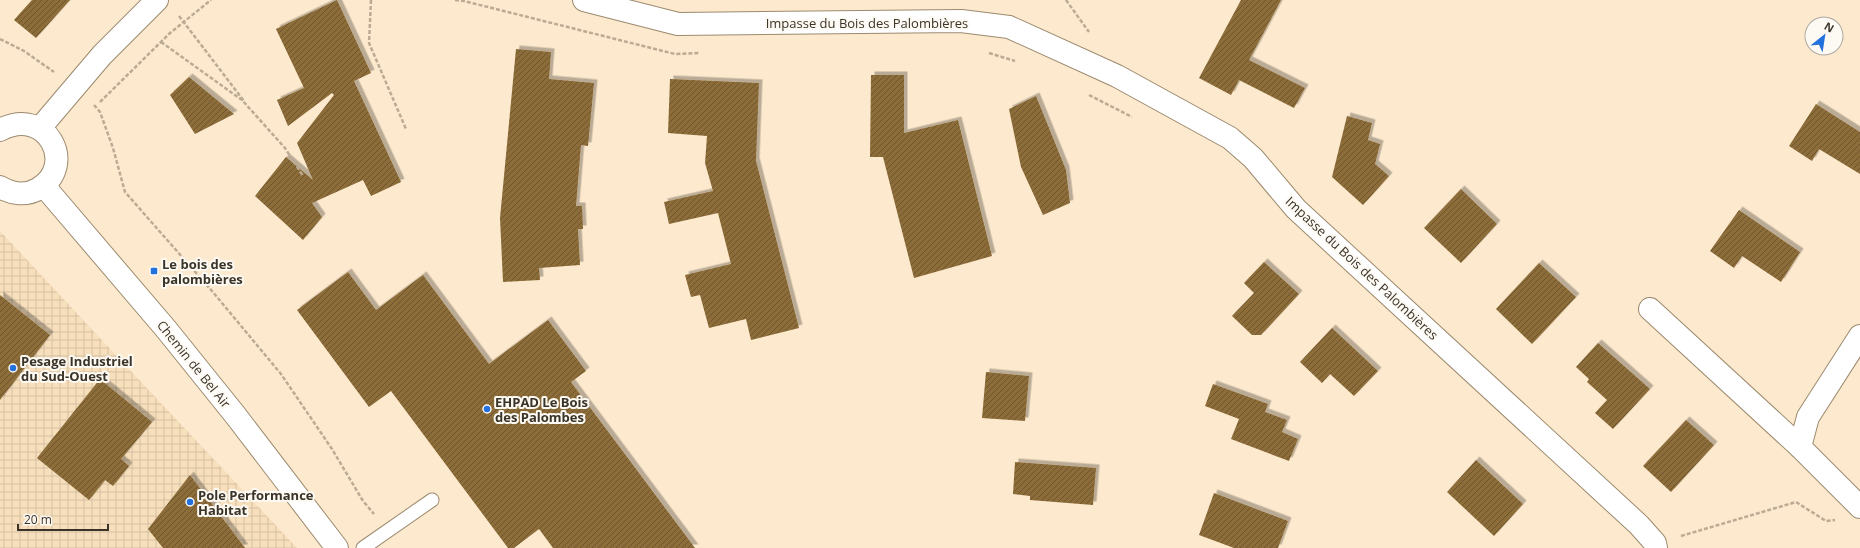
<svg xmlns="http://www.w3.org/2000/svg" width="1860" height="548" viewBox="0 0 1860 548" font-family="'Open Sans',sans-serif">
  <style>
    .industrial { fill: url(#industrial-grid) }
    .building { fill: url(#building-hatch); filter: url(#shadow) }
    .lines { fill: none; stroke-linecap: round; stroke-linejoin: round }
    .lane-casing { stroke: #9b8a6f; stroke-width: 15 }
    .street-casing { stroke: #9b8a6f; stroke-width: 24 }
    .secondary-casing { stroke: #9b8a6f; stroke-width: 24 }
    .path { stroke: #bbab95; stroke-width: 2.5; stroke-dasharray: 4 2; stroke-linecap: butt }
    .lane { stroke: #fff; stroke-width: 13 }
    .street { stroke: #fff; stroke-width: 22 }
    .secondary { stroke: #fff; stroke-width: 22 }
    .poi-dot { fill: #2371dc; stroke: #fdf9f3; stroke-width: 1.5 }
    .labels { text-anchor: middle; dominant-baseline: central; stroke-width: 4; stroke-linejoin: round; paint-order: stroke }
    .street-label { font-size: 13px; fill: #3a3328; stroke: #fdf9f3 }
    .poi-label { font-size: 13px; font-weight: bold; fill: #3a3328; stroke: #fdf9f3; text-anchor: start }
  </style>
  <defs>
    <pattern id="industrial-grid" width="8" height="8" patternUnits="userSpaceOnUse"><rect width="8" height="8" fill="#f7dfbc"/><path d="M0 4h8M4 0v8" fill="none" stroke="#d4c0a2"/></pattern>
    <pattern id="building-hatch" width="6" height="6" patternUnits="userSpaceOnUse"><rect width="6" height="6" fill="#8c6c39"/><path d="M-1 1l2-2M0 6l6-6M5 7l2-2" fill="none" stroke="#6d552e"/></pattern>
    <filter id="shadow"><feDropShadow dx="3.5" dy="-3.5" stdDeviation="0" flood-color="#0004"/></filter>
  </defs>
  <rect width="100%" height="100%" fill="#fde9cd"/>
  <polygon class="industrial" points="0,231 127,367 297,548 0,548"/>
  <g class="building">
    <polygon points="32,0 70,0 36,38 14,20"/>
    <polygon points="337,0 371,73 354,81 401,182 371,196 363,180 312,203 322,217 303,240 255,196 286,157 313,180 297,143 334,95 332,93 288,126 277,100 304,88 276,29"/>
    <polygon points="1241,0 1281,0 1249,60 1305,88 1294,108 1239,80 1231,95 1199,78"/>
    <polygon points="516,49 551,52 549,79 594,83 588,146 581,145 576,206 582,206 583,229 578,229 580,265 539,268 540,280 503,282 500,218"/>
    <polygon points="871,75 904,75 904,133 958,120 992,256 914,278 883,157 870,157"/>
    <polygon points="189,77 234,114 195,134 170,95"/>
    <polygon points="670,79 759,83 756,161 799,328 751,340 746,319 709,328 700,295 691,297 685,275 731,264 718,213 669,224 664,202 713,191 705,163 707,136 668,133"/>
    <polygon points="1036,96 1066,170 1070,203 1043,215 1021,167 1009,109"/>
    <polygon points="1816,104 1860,132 1860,174 1819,149 1812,161 1789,146"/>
    <polygon points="1347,116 1372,123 1368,140 1380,144 1375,164 1389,176 1363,205 1332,177"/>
    <polygon points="1461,189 1497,224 1461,263 1424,228"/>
    <polygon points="1739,210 1800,252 1781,282 1742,256 1734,268 1710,251"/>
    <polygon points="1264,262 1299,294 1261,335 1252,335 1232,316 1254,293 1244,283"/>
    <polygon points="1539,263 1576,297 1532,344 1496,309"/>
    <polygon points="348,272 376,310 423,275 489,364 548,320 586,371 571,382 695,548 553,548 539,529 514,548 508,548 391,391 369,407 297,310"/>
    <polygon points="0,295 50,335 0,400"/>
    <polygon points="1332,328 1378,371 1354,396 1330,374 1322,383 1300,362"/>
    <polygon points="1598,343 1650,389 1613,429 1595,413 1607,400 1587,382 1589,379 1576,367"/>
    <polygon points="986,372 1029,376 1025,421 982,418"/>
    <polygon points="100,379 152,422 121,459 129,466 113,486 105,480 89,500 37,458"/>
    <polygon points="1213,384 1268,404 1265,412 1287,420 1282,432 1298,439 1289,461 1231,439 1239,419 1205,406"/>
    <polygon points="1686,420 1714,445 1671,492 1643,466"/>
    <polygon points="1476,460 1523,504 1494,536 1447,492"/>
    <polygon points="1015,462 1096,468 1093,505 1030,500 1030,496 1013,494"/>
    <polygon points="190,475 245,548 163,548 148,529"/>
    <polygon points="1214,493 1288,521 1278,548 1234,548 1199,535"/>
  </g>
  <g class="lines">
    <defs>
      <polyline id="lane" points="363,548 432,500"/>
      <g id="street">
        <polyline points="584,0 678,24 961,21 1009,27 1117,76 1230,138 1253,158 1296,209 1639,525 1655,543 1656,548"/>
        <polyline points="40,128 102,55 157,0"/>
        <polyline points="1650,309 1800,447"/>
        <polyline points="1860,336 1808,417 1800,447 1860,507"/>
      </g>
      <g id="secondary">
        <path d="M0,130C47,105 78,166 38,189C26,196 12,194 0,187"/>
        <polyline points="44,186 166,329 236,416 337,548"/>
      </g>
    </defs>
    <use href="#lane" class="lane-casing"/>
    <use href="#street" class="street-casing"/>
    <use href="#secondary" class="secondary-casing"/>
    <g class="path">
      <polyline points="371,0 369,43 406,129"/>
      <polyline points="455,0 464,1 675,54 699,53"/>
      <polyline points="1066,0 1089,32"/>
      <polyline points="179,16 244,101"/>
      <polyline points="0,39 24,51 54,72"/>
      <polyline points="161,42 242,100 285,148 303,176"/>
      <polyline points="989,53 1015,61"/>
      <polyline points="1089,95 1132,117"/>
      <polyline points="100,102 170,33 211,0"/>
      <polyline points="94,105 100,112 113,148 125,192 212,291 281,374 332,449 363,501 374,514"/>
      <polyline points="1681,536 1796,502 1826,521 1835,520"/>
    </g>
    <use href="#lane" class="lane"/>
    <use href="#street" class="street"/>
    <use href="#secondary" class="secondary"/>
  </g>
  <g class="poi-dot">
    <rect x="150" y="267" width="8" height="8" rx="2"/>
    <circle cx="13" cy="368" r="4"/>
    <circle cx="487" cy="409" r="4"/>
    <circle cx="190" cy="502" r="4"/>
  </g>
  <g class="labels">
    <g class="street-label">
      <text x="867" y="23">Impasse du Bois des Palombières</text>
      <text transform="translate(1362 268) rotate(43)">Impasse du Bois des Palombières</text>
      <text transform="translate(194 364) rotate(51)">Chemin de Bel Air</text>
    </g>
    <g class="poi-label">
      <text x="162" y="264">Le bois des<tspan x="162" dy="15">palombières</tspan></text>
      <text x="21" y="361">Pesage Industriel<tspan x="21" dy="15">du Sud-Ouest</tspan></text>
      <text x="495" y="402">EHPAD Le Bois<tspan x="495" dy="15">des Palombes</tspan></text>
      <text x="198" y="495">Pole Performance<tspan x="198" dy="15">Habitat</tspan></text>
    </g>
  </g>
  <g transform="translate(1824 36) rotate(30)"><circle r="19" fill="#fdf9f3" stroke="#afaaa2"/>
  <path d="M0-3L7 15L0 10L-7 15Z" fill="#2371dc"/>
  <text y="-6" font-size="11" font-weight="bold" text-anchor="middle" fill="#3a3328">N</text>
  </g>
  <path d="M18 524v6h90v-6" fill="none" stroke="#3a3328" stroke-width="2"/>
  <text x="24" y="524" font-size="12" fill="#3a3328" stroke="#fdf9f3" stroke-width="3" paint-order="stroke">20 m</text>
</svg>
